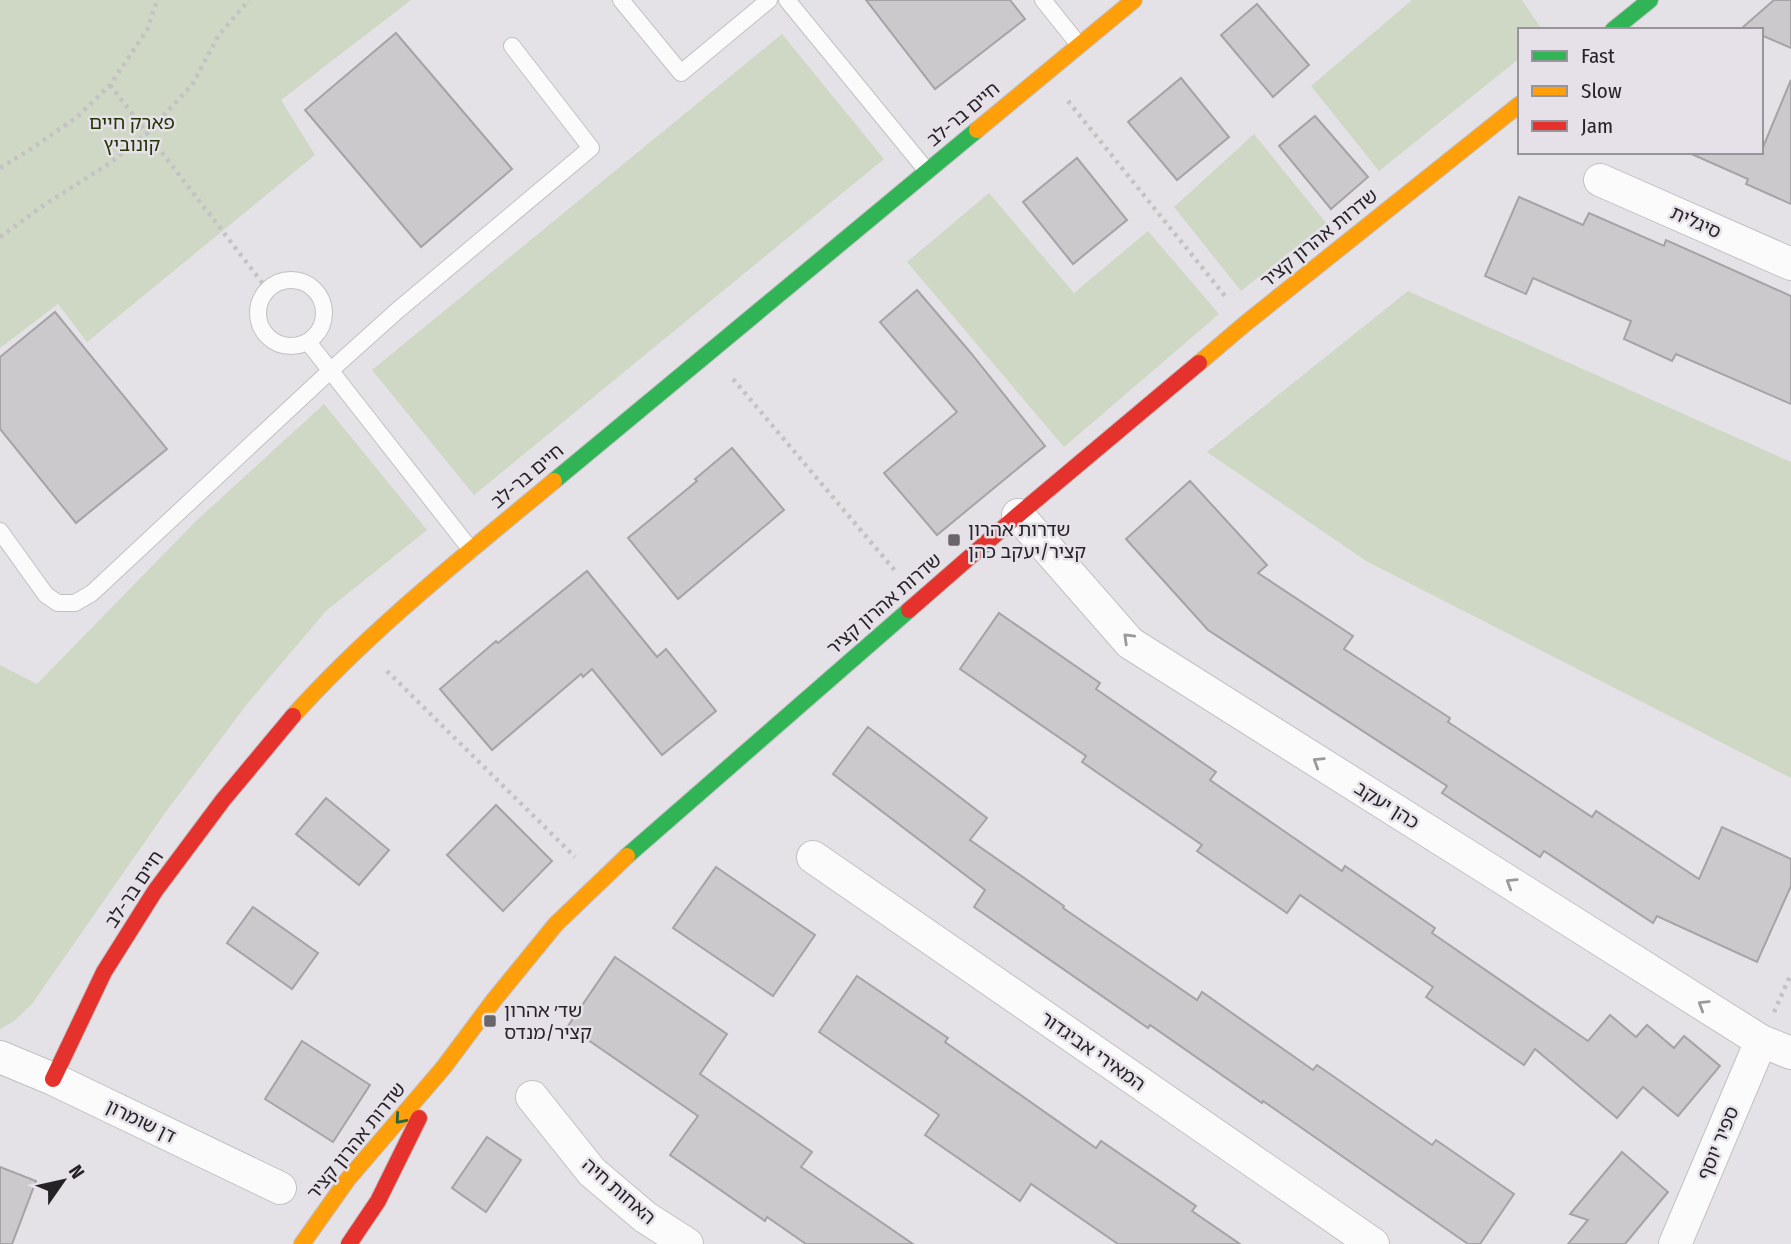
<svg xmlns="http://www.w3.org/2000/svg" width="1791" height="1244" viewBox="0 0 1791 1244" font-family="'Fira Sans Condensed','Noto Sans Hebrew',sans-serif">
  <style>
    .green { fill: #ced8c4 }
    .building { fill: #ccc9cd; stroke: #a5a3a6; stroke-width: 2 }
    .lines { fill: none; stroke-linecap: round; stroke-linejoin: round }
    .lane-casing { stroke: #c2c0c3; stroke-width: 18 }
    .street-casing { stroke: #c2c0c3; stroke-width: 34 }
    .fast-casing { stroke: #c2c0c3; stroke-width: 18 }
    .slow-casing { stroke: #c2c0c3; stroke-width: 18 }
    .jam-casing { stroke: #c2c0c3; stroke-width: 18 }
    .path { stroke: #c4c3c4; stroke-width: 4.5; stroke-dasharray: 3.5 5; stroke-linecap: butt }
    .lane { stroke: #fbfbfb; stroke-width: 16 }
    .street { stroke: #fbfbfb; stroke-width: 32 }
    .fast { stroke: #30b455; stroke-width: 16 }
    .slow { stroke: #ff9f0a; stroke-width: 16 }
    .jam { stroke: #e5322d; stroke-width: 16 }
    .oneway { stroke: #9b9a9b }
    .oneway2 { stroke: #2a643b }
    .poi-dot { fill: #68666a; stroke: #e6e0e9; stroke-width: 2.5 }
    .labels { text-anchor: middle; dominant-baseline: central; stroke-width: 5; stroke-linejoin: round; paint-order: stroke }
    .street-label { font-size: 19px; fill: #252326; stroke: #e6e0e9 }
    .park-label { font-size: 19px; fill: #233706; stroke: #e6e0e9 }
    .poi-label { font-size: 19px; fill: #252326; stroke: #e6e0e9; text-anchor: start }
  </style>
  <rect width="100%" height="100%" fill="#e5e2e7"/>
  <g class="green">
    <polygon points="0,0 411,0 281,100 315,155 87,342 58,304 0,348"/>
    <polygon points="1412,0 1522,0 1542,30 1520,30 1520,58 1379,171 1311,86"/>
    <polygon points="782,34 884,159 474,495 372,370"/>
    <polygon points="1254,134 1326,223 1241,291 1174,207"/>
    <polygon points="989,193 1074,293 1148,231 1219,314 1064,447 907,262"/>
    <polygon points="1408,291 1791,462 1791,778 1366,561 1207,452"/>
    <polygon points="324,404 427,530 326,611 247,704 165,813 32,1004 14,1021 0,1029 0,665 37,684 195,522"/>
  </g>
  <g class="building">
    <polygon points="866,0 1010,0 1025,19 935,89"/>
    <polygon points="1774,0 1791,0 1791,48 1761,35 1761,30 1748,30 1743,27"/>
    <polygon points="1257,4 1309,65 1273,97 1221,35"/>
    <polygon points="396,33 512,169 421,247 305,110"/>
    <polygon points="1181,78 1229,137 1177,180 1128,122"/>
    <polygon points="1791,80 1791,204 1746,184 1748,179 1687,152 1761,152"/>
    <polygon points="1315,116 1368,177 1331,209 1279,146"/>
    <polygon points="1077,158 1127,220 1073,264 1023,202"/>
    <polygon points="1519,197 1583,225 1589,213 1664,246 1666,240 1791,296 1791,404 1676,354 1672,361 1624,339 1631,321 1533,278 1526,294 1485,276"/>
    <polygon points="917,290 970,352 1045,446 937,535 884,473 957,412 880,322"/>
    <polygon points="55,312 167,449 76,523 0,429 0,357"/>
    <polygon points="732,448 784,510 678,599 628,538 697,481 695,479"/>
    <polygon points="1190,481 1267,565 1258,573 1353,636 1344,649 1450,718 1448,722 1592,817 1596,811 1699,879 1722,827 1791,859 1791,886 1757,962 1657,916 1653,923 1544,851 1540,857 1442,793 1447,786 1208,630 1126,539"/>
    <polygon points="587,571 657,657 666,649 716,711 662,755 592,669 583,677 581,674 492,750 440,689 496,641 498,643"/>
    <polygon points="999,613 1100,683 1096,689 1216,772 1210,780 1342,871 1345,866 1435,928 1432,933 1588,1041 1610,1015 1636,1037 1647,1025 1674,1048 1684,1036 1720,1066 1678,1116 1643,1087 1617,1118 1535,1049 1524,1065 1426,997 1433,987 1300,895 1287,913 1197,851 1202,845 1082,762 1086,756 960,669"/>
    <polygon points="868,727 987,818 970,840 1064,906 1063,908 1197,1000 1202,992 1313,1070 1317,1065 1432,1145 1436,1140 1514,1194 1480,1244 1468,1244 1263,1101 1262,1103 1150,1025 1148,1028 974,907 985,890 833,774"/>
    <polygon points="326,798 389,850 359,885 296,834"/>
    <polygon points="496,805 552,861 503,911 447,855"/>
    <polygon points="716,867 815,935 773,996 673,928"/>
    <polygon points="253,907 318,953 292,989 227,943"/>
    <polygon points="615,957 727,1034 700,1074 812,1152 801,1167 913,1244 806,1244 767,1217 765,1221 670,1155 698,1116 568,1026"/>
    <polygon points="857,976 948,1038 945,1042 1096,1148 1101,1141 1196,1206 1192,1211 1240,1244 1118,1244 1031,1184 1020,1201 925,1135 939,1115 819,1032"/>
    <polygon points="302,1041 370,1085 333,1142 265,1099"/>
    <polygon points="487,1137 521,1160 486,1212 452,1188"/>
    <polygon points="1622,1152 1668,1192 1625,1244 1568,1244 1588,1220 1570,1214"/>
    <polygon points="0,1167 36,1181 12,1244 0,1244"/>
  </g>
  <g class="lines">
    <defs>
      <g id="lane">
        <polyline points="621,0 681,73 769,0"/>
        <polyline points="787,0 927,171"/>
        <polyline points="1043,0 1079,45"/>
        <circle cx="291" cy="313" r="33"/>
        <polyline points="308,342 471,550"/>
        <polyline points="0,531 46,595 58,603 75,603 92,593 330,371 398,310 591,148 512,46"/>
      </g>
      <g id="street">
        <polyline points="1600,180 1791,264"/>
        <polyline points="1018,515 1130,643 1761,1041 1791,1053"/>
        <polyline points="813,857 1373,1244"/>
        <polyline points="0,1057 53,1079 280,1188"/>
        <polyline points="532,1097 592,1172 645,1217 687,1244"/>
        <polyline points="1675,1244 1761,1041"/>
      </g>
      <g id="fast">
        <polyline points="1613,30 1650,0"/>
        <polyline points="554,481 977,130"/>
        <polyline points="627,856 909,610"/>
      </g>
      <g id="slow">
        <polyline points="977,130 1134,0"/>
        <polyline points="1199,363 1246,323 1520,104"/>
        <path d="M293,716C371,629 464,556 554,481"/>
        <polyline points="302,1244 348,1179 444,1067 494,1000 556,924 627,856"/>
      </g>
      <g id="jam">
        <polyline points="909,610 1018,515 1199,363"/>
        <polyline points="53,1079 104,972 155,891 223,800 293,716"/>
        <polyline points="349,1244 378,1201 419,1118"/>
      </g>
    </defs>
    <use href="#lane" class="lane-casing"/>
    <use href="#street" class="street-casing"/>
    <use href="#fast" class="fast-casing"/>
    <use href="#slow" class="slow-casing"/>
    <use href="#jam" class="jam-casing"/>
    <g class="path">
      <polyline points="110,85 267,289"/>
      <polyline points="1068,101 1225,296"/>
      <polyline points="0,168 34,147 77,117 110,85 147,30 157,0"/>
      <polyline points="0,237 47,203 110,163 147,133 192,85 218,36 249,0"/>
      <polyline points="733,379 897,573"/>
      <polyline points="387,671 575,857"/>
      <polyline points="1774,1012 1791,974"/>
    </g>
    <use href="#lane" class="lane"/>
    <use href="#street" class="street"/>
    <use href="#fast" class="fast"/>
    <use href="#slow" class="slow"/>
    <use href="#jam" class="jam"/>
  </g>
  <defs><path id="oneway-chevron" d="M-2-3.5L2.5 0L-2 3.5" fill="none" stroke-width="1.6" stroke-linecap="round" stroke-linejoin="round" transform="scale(1.75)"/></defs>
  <g class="oneway">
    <use href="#oneway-chevron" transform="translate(1128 638) rotate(-136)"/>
    <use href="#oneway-chevron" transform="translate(1318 762) rotate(-148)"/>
    <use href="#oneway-chevron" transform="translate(1511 883) rotate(-148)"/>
    <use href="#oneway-chevron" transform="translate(1703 1005) rotate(-148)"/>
  </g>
  <use class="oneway2" href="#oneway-chevron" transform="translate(400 1119) rotate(131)"/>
  <g class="poi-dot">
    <rect x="947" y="533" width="14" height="14" rx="3.5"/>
    <rect x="483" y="1014" width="14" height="14" rx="3.5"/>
  </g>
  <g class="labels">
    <g class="street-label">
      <text transform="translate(963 114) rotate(-40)">חיים בר-לב</text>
      <text transform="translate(1696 222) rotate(24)">סיגלית</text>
      <text transform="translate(1319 238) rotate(-39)">שדרות אהרון קציר</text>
      <text transform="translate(527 476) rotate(-40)">חיים בר-לב</text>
      <text transform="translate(884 604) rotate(-41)">שדרות אהרון קציר</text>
      <text transform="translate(1387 805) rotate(32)">כהן יעקב</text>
      <text transform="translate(134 889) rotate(-56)">חיים בר-לב</text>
      <text transform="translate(1093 1051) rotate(35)">המאירי אביגדור</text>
      <text transform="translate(141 1121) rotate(26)">דן שומרון</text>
      <text transform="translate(356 1141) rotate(-51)">שדרות אהרון קציר</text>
      <text transform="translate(1718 1143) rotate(-67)">ספיר יוסף</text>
      <text transform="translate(619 1191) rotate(41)">האחות חיה</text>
    </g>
    <g class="park-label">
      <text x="132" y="122">פארק חיים<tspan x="132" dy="22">קונוביץ</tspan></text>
    </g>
    <g class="poi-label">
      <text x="968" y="529">שדרות אהרון<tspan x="968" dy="22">קציר/יעקב כהן</tspan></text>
      <text x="504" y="1010">שד׳ אהרון<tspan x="504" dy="22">קציר/מנדס</tspan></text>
    </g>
  </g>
  <rect x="1518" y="28" width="245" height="126" fill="#e6e0e9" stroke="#99949b" stroke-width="2"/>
  <rect x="1532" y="51" width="35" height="10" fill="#30b455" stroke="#99949b" stroke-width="2"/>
  <text x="1581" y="63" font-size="21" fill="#252326">Fast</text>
  <rect x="1532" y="86" width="35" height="10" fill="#ff9f0a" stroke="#99949b" stroke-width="2"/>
  <text x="1581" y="98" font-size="21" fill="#252326">Slow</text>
  <rect x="1532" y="121" width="35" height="10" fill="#e5322d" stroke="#99949b" stroke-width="2"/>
  <text x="1581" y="133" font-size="21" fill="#252326">Jam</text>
  <g transform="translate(63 1181) rotate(56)" stroke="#e6e0e9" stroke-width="5" paint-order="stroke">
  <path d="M0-5L12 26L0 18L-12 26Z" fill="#252326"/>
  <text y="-10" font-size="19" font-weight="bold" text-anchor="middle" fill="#252326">N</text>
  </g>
</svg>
